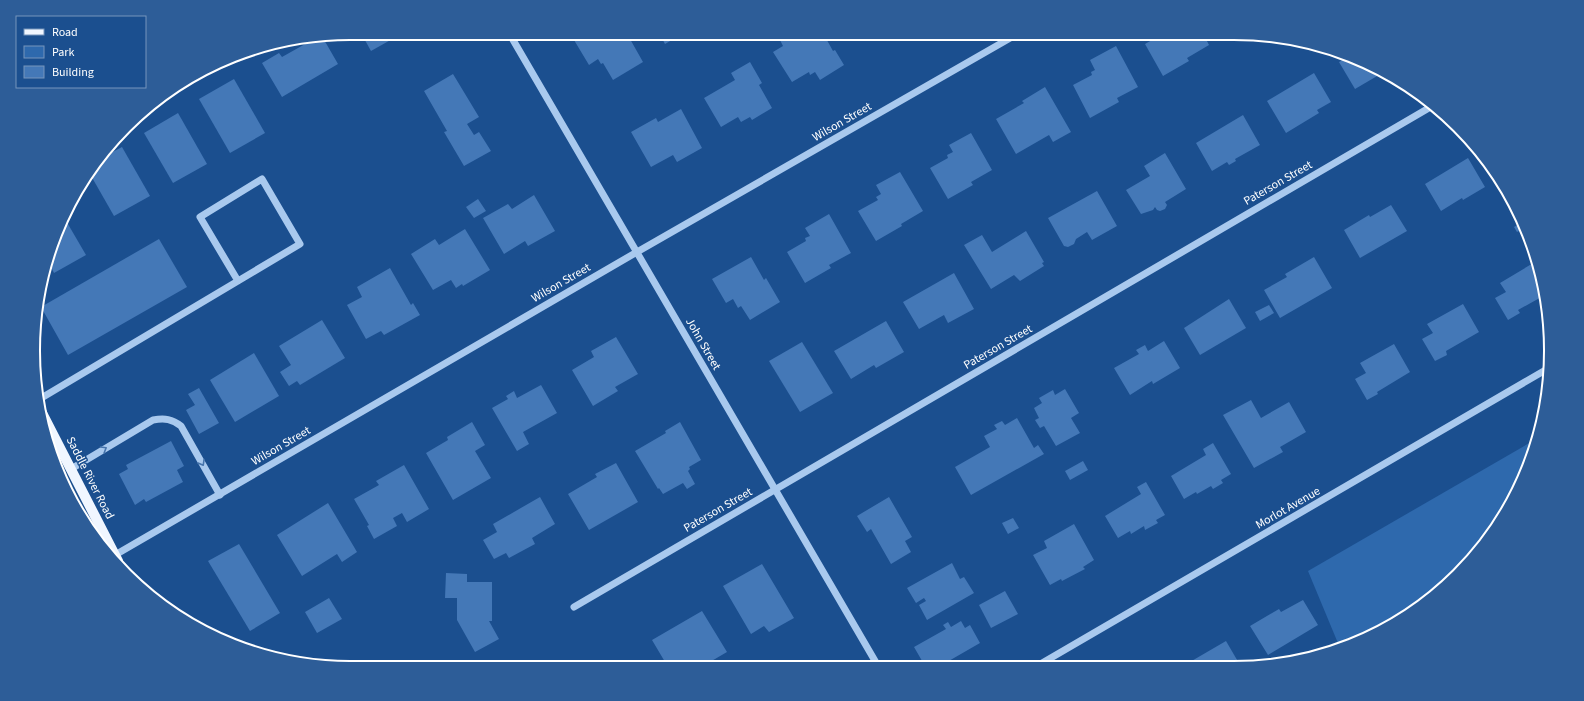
<svg xmlns="http://www.w3.org/2000/svg" width="1584" height="701" viewBox="0 0 1584 701" font-family="'Source Sans 3',sans-serif">
  <style>
    .green { fill: #2e69ad }
    .building { fill: #4478b7 }
    .lines { fill: none; stroke-linecap: round; stroke-linejoin: round }
    .minor { stroke: #a9c9ee; stroke-width: 7 }
    .major { stroke: #f0f6ff; stroke-width: 10 }
    .oneway { stroke: #4674ac }
    .labels { text-anchor: middle; dominant-baseline: central; stroke-width: 3; stroke-linejoin: round; paint-order: stroke }
    .street-label { font-size: 12px; fill: #fff; stroke: #1b4f8f }
    .rim { fill: none; stroke: #fff; stroke-width: 2 }
  </style>
  <rect width="100%" height="100%" fill="#1b4f8f"/>
  <polygon class="green" points="1538,438 1534,453 1497,527 1427,602 1355,644 1340,648 1308,571"/>
  <g class="building">
    <polygon points="361,33 403,33 371,51"/>
    <polygon points="586,33 623,33 627,40 630,39 643,62 613,80 603,63 601,64 598,59 589,65 574,40"/>
    <polygon points="659,33 684,33 665,44"/>
    <polygon points="787,33 799,33 801,38 809,33 823,33 833,51 835,50 844,65 820,80 815,72 810,75 809,72 792,82 773,52 783,46 779,38"/>
    <polygon points="860,33 872,33 863,39"/>
    <polygon points="886,33 902,33 890,40"/>
    <polygon points="1164,33 1203,33 1209,45 1187,58 1189,61 1163,76 1145,44"/>
    <polygon points="1235,33 1249,36 1239,41"/>
    <polygon points="323,38 338,64 282,97 262,63 279,53 282,57 314,39"/>
    <polygon points="1116,46 1138,87 1117,98 1119,102 1090,118 1073,85 1092,75 1091,72 1095,70 1090,60"/>
    <polygon points="1350,56 1359,60 1384,72 1355,89 1339,62"/>
    <polygon points="750,62 762,83 759,85 772,108 752,120 750,117 741,122 738,117 721,127 704,98 735,80 731,73"/>
    <polygon points="1314,73 1331,102 1317,110 1319,113 1286,133 1267,101"/>
    <polygon points="453,74 479,117 467,124 474,135 479,132 491,151 464,166 444,132 447,131 424,91"/>
    <polygon points="234,79 265,133 230,153 199,99"/>
    <polygon points="1045,87 1071,132 1053,142 1049,135 1016,154 996,119 1024,103 1022,101"/>
    <polygon points="681,109 702,148 677,162 673,155 651,167 631,132 656,118 658,122"/>
    <polygon points="178,113 207,164 173,183 144,133"/>
    <polygon points="1243,115 1260,145 1235,159 1236,161 1229,165 1227,162 1212,171 1196,143"/>
    <polygon points="971,133 992,170 971,182 973,185 948,199 930,168 948,158 947,155 953,152 949,145"/>
    <polygon points="122,147 150,196 114,216 90,174 105,156"/>
    <polygon points="1165,153 1186,189 1165,202 1167,205 1165,209 1160,211 1157,210 1155,207 1153,210 1141,214 1126,190 1150,176 1144,166"/>
    <polygon points="1468,158 1485,187 1463,200 1462,198 1441,211 1425,184"/>
    <polygon points="900,172 923,211 901,224 902,226 876,241 858,211 878,200 876,197 881,194 876,185"/>
    <polygon points="1097,191 1117,226 1092,240 1087,232 1076,239 1074,244 1068,247 1064,246 1048,218"/>
    <polygon points="534,195 555,231 528,246 525,241 504,254 483,218 508,204 512,209"/>
    <polygon points="478,199 486,211 474,218 466,207"/>
    <polygon points="1391,205 1407,231 1360,258 1344,230 1369,215 1370,217"/>
    <polygon points="829,214 851,253 829,265 831,268 805,283 787,252 806,241 805,238 810,236 805,228"/>
    <polygon points="65,219 86,255 54,273 49,263"/>
    <polygon points="1523,222 1525,228 1517,232 1514,227"/>
    <polygon points="465,229 490,270 463,286 462,284 456,288 451,280 433,290 411,254 435,239 439,245"/>
    <polygon points="1026,231 1044,262 1042,263 1044,266 1020,281 1014,275 991,289 964,245 982,235 992,252"/>
    <polygon points="159,239 187,287 68,355 41,307"/>
    <polygon points="751,257 764,280 766,278 780,302 750,320 741,306 738,308 733,299 726,303 712,279"/>
    <polygon points="1314,257 1332,288 1280,318 1264,290 1287,277 1285,274"/>
    <polygon points="1535,262 1541,272 1545,295 1518,310 1520,313 1508,320 1495,298 1506,292 1500,283"/>
    <polygon points="390,268 411,305 413,303 420,315 384,335 381,331 366,339 347,305 362,297 357,287"/>
    <polygon points="954,273 974,309 948,323 944,315 919,329 903,302"/>
    <polygon points="1229,299 1246,328 1200,355 1184,328"/>
    <polygon points="1463,304 1479,332 1446,351 1447,355 1435,361 1422,339 1433,333 1427,324"/>
    <polygon points="1269,305 1274,313 1260,321 1255,312"/>
    <polygon points="322,320 345,358 300,385 297,381 289,386 280,372 291,365 279,346"/>
    <polygon points="886,321 904,352 876,368 874,365 851,379 834,351"/>
    <polygon points="616,337 638,374 615,387 618,391 593,406 572,370 594,357 591,351"/>
    <polygon points="1164,341 1180,368 1153,384 1152,381 1130,395 1114,368 1139,354 1136,350 1145,345 1148,351"/>
    <polygon points="802,342 833,393 800,412 769,361"/>
    <polygon points="1394,344 1410,372 1377,392 1378,394 1367,400 1355,379 1366,373 1360,363"/>
    <polygon points="254,353 279,396 235,422 210,380"/>
    <polygon points="541,385 557,413 523,432 529,444 517,451 492,408 508,399 506,396 514,391 517,398"/>
    <polygon points="199,388 219,423 199,434 186,410 195,405 188,394"/>
    <polygon points="1065,389 1079,413 1071,418 1080,433 1056,446 1044,426 1040,428 1035,420 1039,418 1034,408 1042,403 1039,398 1053,390 1055,395"/>
    <polygon points="1251,400 1261,418 1289,402 1306,432 1280,447 1283,452 1254,468 1223,415"/>
    <polygon points="1017,418 1034,448 1038,445 1044,454 971,495 955,467 990,447 984,436 997,429 994,425 1002,421 1005,425"/>
    <polygon points="472,422 485,445 475,451 491,478 453,500 426,453 448,440 447,437"/>
    <polygon points="680,422 701,460 689,467 690,469 688,471 695,484 687,489 683,483 663,494 659,488 658,489 635,451 666,433 665,431"/>
    <polygon points="171,441 184,466 177,470 183,482 146,502 144,499 135,505 119,474 128,469 126,465"/>
    <polygon points="1213,443 1231,474 1221,480 1223,483 1213,489 1211,486 1197,494 1196,492 1184,499 1171,476 1206,455 1203,449"/>
    <polygon points="1083,461 1088,470 1070,480 1065,471"/>
    <polygon points="616,463 638,502 589,530 568,494 597,477 595,474"/>
    <polygon points="404,465 429,509 407,522 402,513 393,518 397,526 374,539 367,526 369,525 354,499 379,485 376,481"/>
    <polygon points="1146,482 1165,515 1156,520 1158,523 1145,530 1144,526 1131,534 1130,531 1118,538 1105,516 1141,494 1137,487"/>
    <polygon points="540,497 555,524 532,538 535,544 509,558 506,553 494,559 483,540 497,532 493,524"/>
    <polygon points="889,497 912,537 905,541 911,552 891,564 871,529 867,532 857,516"/>
    <polygon points="328,503 357,552 342,562 337,554 302,576 277,535"/>
    <polygon points="1013,518 1019,528 1008,534 1002,523"/>
    <polygon points="1074,524 1094,560 1083,567 1085,569 1062,581 1061,579 1050,585 1033,555 1047,548 1044,541"/>
    <polygon points="239,544 280,613 250,631 208,561"/>
    <polygon points="952,563 960,579 964,577 974,593 927,620 919,605 926,601 924,598 916,603 907,588"/>
    <polygon points="762,564 794,618 769,632 764,626 751,634 723,586"/>
    <polygon points="446,573 467,574 467,582 492,582 492,621 489,621 499,639 475,652 457,620 457,598 445,598"/>
    <polygon points="1005,591 1018,614 991,628 979,605"/>
    <polygon points="329,598 342,619 317,633 305,612"/>
    <polygon points="1303,600 1318,625 1268,655 1250,626 1279,609 1281,612"/>
    <polygon points="702,611 727,652 703,666 699,660 686,667 668,667 652,640"/>
    <polygon points="961,621 965,628 970,625 980,643 947,662 949,666 925,666 914,647 946,629 943,625 948,622 951,627"/>
    <polygon points="1226,641 1240,665 1183,666"/>
  </g>
  <g class="lines">
    <g class="minor">
      <polyline points="509,33 878,666"/>
      <polyline points="38,400 300,244 262,179 200,217 238,281"/>
      <path d="M71,469L153,420C165,418 172,419 181,426L220,495"/>
      <polyline points="115,555 637,252 1019,33"/>
      <polyline points="574,607 1434,105"/>
      <polyline points="1037,666 1549,368"/>
    </g>
    <polyline class="major" points="39,407 118,561"/>
  </g>
  <defs><path id="oneway-chevron" d="M-2-3.5L2.5 0L-2 3.5" fill="none" stroke-width="1.6" stroke-linecap="round" stroke-linejoin="round"/></defs>
  <g class="oneway">
    <use href="#oneway-chevron" transform="translate(104 449) rotate(-31)"/>
    <use href="#oneway-chevron" transform="translate(202 463) rotate(60)"/>
  </g>
  <g class="labels">
    <g class="street-label">
      <text transform="translate(842 122) rotate(-30)">Wilson Street</text>
      <text transform="translate(1278 183) rotate(-30)">Paterson Street</text>
      <text transform="translate(561 283) rotate(-30)">Wilson Street</text>
      <text transform="translate(703 344) rotate(60)">John Street</text>
      <text transform="translate(998 347) rotate(-30)">Paterson Street</text>
      <text transform="translate(281 446) rotate(-30)">Wilson Street</text>
      <text transform="translate(90 478) rotate(63)">Saddle River Road</text>
      <text transform="translate(1288 508) rotate(-30)">Morlot Avenue</text>
      <text transform="translate(718 510) rotate(-30)">Paterson Street</text>
    </g>
  </g>
  <path d="M0 0H1584V701H0ZM350 40H1234A310 310 0 0 1 1544 350V351A310 310 0 0 1 1234 661H350A310 310 0 0 1 40 351V350A310 310 0 0 1 350 40Z" fill="#2d5d98" fill-rule="evenodd"/>
  <path class="rim" d="M350 40H1234A310 310 0 0 1 1544 350V351A310 310 0 0 1 1234 661H350A310 310 0 0 1 40 351V350A310 310 0 0 1 350 40Z"/>
  <rect x="16" y="16" width="130" height="72" fill="#1b4f8f" stroke="#7695bc"/>
  <rect x="24" y="29" width="20" height="6" fill="#f0f6ff" stroke="#7695bc"/>
  <text x="52" y="36" font-size="12" fill="#ffffff">Road</text>
  <rect x="24" y="46" width="20" height="12" fill="#2e69ad" stroke="#7695bc"/>
  <text x="52" y="56" font-size="12" fill="#ffffff">Park</text>
  <rect x="24" y="66" width="20" height="12" fill="#4478b7" stroke="#7695bc"/>
  <text x="52" y="76" font-size="12" fill="#ffffff">Building</text>
</svg>
